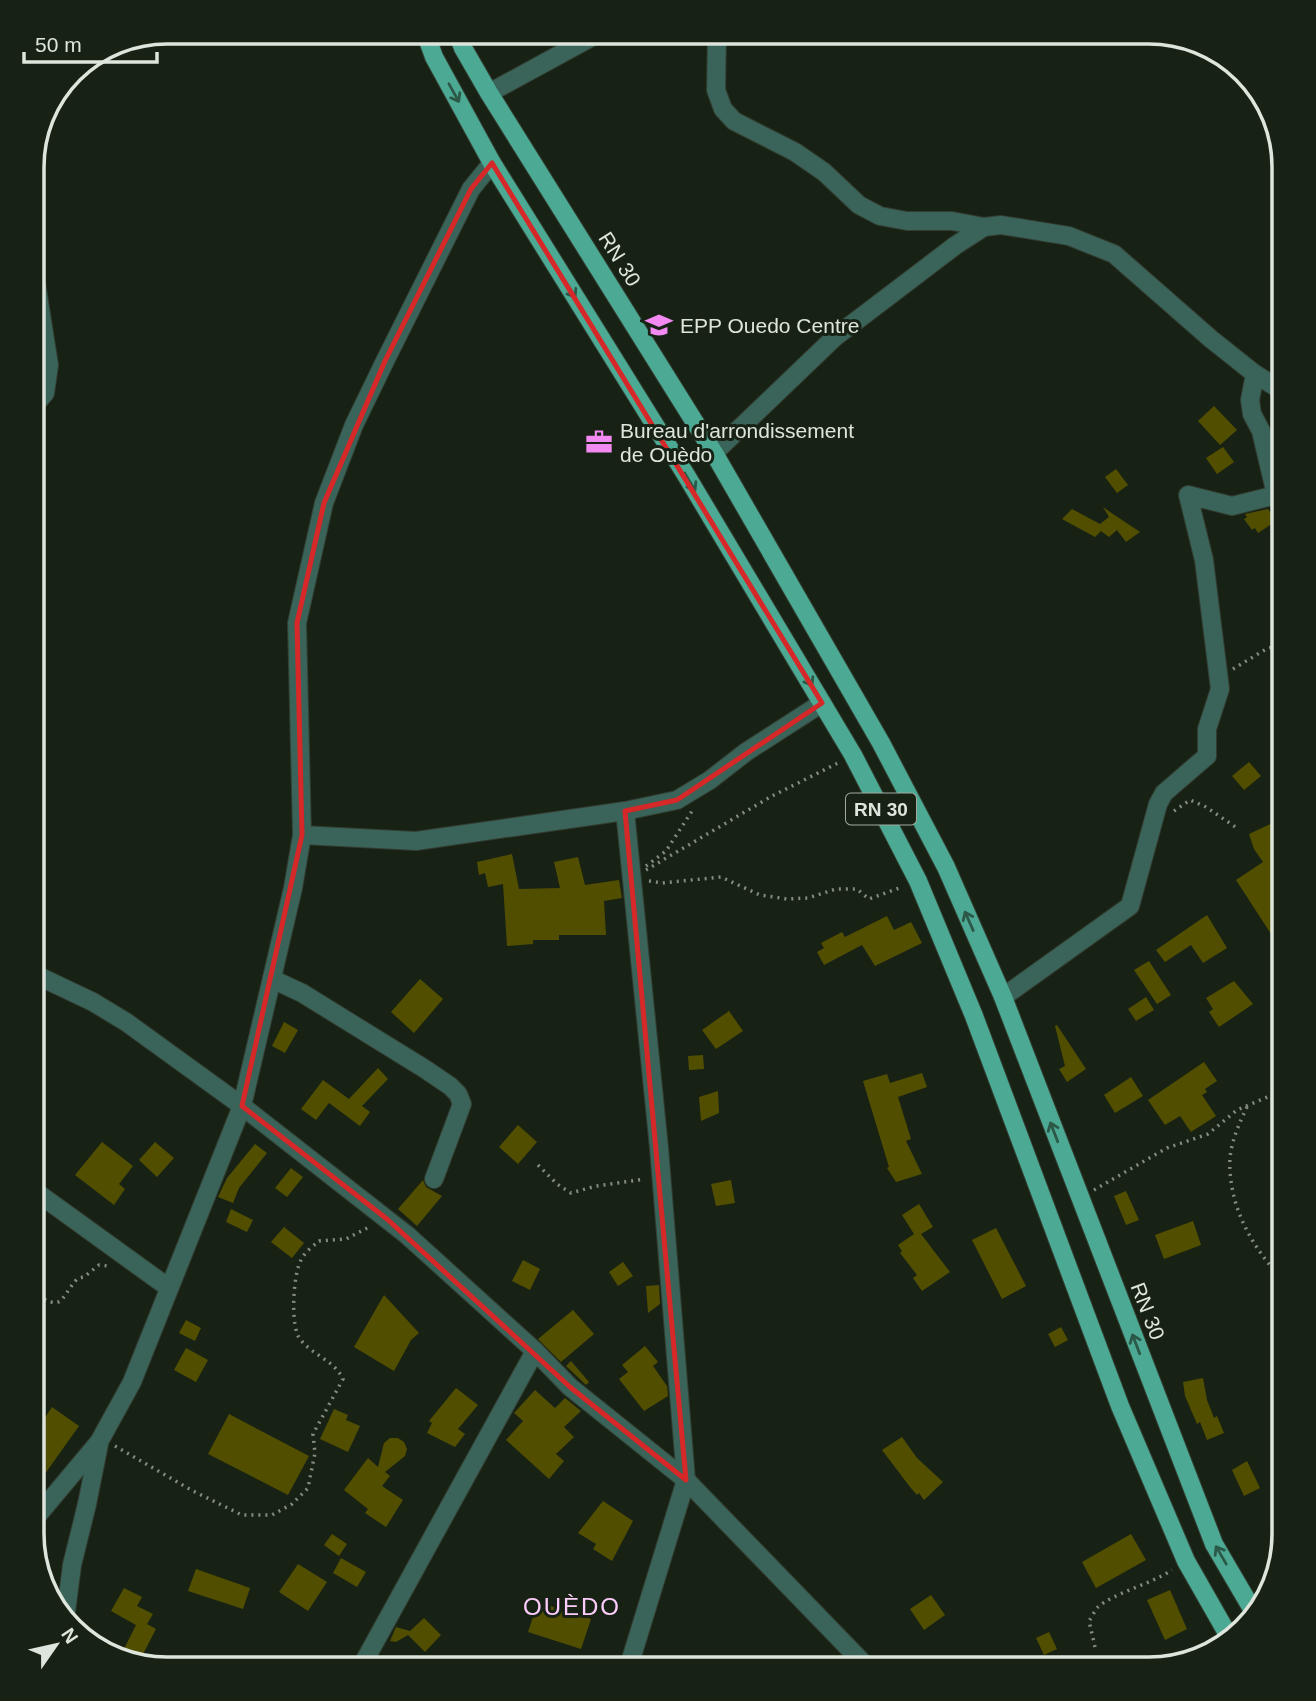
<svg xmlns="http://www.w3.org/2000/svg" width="1316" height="1701" viewBox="0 0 1316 1701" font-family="Arial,sans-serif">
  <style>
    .building { fill: #524e00 }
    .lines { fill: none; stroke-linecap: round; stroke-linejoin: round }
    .minor-casing { stroke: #333d31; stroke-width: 20 }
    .primary-casing { stroke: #333d31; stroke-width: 20 }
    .path { stroke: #848c82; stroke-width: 3.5; stroke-dasharray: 2 5; stroke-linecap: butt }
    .minor { stroke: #3a6359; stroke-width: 18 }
    .primary { stroke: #4ca994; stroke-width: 18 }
    .oneway { stroke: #2c5848 }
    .marked { fill: none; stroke: #d62828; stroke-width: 5; stroke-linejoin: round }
    .labels { text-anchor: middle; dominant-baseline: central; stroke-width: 6; stroke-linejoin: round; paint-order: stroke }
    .shield { fill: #172215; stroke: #a2aaa0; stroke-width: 2 }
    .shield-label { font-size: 19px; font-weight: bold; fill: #dee5dc }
    .street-label { font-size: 21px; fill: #dee5dc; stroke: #172215 }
    .poi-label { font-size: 21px; fill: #dee5dc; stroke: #172215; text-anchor: start }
    .quarter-label { font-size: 24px; letter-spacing: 2px; fill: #fcccfa; stroke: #172215 }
    .rim { fill: none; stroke: #dee5dc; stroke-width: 3.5 }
  </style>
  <rect width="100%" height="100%" fill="#172215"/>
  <g class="building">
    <polygon points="1214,406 1237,430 1220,445 1198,421"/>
    <polygon points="1223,447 1234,462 1217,474 1206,458"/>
    <polygon points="1116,469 1128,485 1117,493 1105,477"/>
    <polygon points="1103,507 1113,514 1140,532 1126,542 1117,530 1109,537 1101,531 1095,537 1062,519 1072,509 1100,524 1109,517"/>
    <polygon points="1268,509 1276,521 1258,533 1255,528 1252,530 1244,519 1247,517 1245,514"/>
    <polygon points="1249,762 1261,776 1244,790 1232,776"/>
    <polygon points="1279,820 1284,831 1284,925 1271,934 1236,880 1263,862 1254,849 1249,834"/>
    <polygon points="512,854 519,889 560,888 554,862 578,857 585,885 619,880 622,898 604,901 606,935 559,935 559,940 533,940 533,944 507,946 503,884 488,887 485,873 479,875 477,862"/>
    <polygon points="1207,915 1227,948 1203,963 1191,945 1165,962 1156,950"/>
    <polygon points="887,916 894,930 911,922 922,943 875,966 862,945 824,965 817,952 824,948 821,943 842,932 845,937"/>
    <polygon points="1149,961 1171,995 1157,1004 1134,970"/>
    <polygon points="420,979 443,999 414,1033 391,1012"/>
    <polygon points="1234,981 1253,1004 1219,1027 1209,1012 1213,1009 1206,998"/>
    <polygon points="1146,997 1154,1010 1136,1021 1128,1009"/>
    <polygon points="729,1011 743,1031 716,1049 702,1030"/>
    <polygon points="284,1022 298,1030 285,1053 272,1046"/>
    <polygon points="1057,1025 1086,1069 1067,1082 1059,1069 1065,1066 1055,1026"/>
    <polygon points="703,1055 704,1069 689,1070 688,1056"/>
    <polygon points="1204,1062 1217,1081 1205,1089 1207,1092 1202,1095 1216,1116 1191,1132 1180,1116 1165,1125 1148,1100"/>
    <polygon points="378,1068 388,1079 362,1106 370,1112 360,1126 329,1103 316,1120 301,1109 323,1080 349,1099"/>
    <polygon points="922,1073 927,1087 898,1097 911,1139 906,1141 922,1174 896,1182 887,1168 889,1167 863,1081 887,1074 890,1083"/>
    <polygon points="1131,1077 1143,1096 1115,1113 1104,1095"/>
    <polygon points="718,1091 719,1113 701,1121 699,1097"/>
    <polygon points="518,1125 537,1142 518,1164 499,1147"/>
    <polygon points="102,1142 133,1166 119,1184 125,1189 114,1205 75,1175"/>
    <polygon points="155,1142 174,1158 157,1177 139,1160"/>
    <polygon points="255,1144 267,1153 239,1188 233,1203 218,1197 227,1178"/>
    <polygon points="291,1168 303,1177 287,1197 275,1188"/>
    <polygon points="423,1180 426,1187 442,1196 417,1226 398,1209"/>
    <polygon points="731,1180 735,1203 716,1206 711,1184"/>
    <polygon points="1126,1191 1139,1220 1126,1225 1114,1196"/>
    <polygon points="919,1204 933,1227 921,1234 950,1272 922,1291 913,1278 917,1275 900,1253 902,1251 898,1245 914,1234 902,1215"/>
    <polygon points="231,1209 253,1220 247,1232 226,1222"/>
    <polygon points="1193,1221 1201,1245 1164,1259 1155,1235"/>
    <polygon points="284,1227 304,1243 292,1258 271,1242"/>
    <polygon points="996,1228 1026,1286 1002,1299 972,1240"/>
    <polygon points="523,1260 540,1269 530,1290 512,1281"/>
    <polygon points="623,1262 633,1276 618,1286 609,1272"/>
    <polygon points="659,1285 660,1304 648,1313 646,1286"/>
    <polygon points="384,1295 419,1333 411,1340 394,1371 354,1347"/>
    <polygon points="573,1310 594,1334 561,1362 538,1339"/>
    <polygon points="186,1320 201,1328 195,1341 179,1333"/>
    <polygon points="1061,1327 1068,1340 1055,1347 1048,1334"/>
    <polygon points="645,1346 658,1362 653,1366 667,1386 668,1396 644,1411 619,1379 628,1372 622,1365"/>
    <polygon points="186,1348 208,1360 196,1382 174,1370"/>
    <polygon points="571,1361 589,1382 586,1385 566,1366"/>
    <polygon points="1203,1378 1207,1400 1214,1418 1217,1416 1224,1433 1207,1440 1200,1422 1197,1424 1185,1396 1183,1382"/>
    <polygon points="456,1388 478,1405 458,1429 465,1434 455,1447 427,1433 432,1423 429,1421"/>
    <polygon points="535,1390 555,1408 565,1398 581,1411 564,1427 574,1437 556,1454 564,1461 549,1479 506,1440 523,1421 514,1413"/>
    <polygon points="52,1407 79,1426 32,1492 32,1437"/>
    <polygon points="334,1409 348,1415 346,1420 360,1426 348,1452 320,1439"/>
    <polygon points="229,1414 309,1456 288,1495 208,1454"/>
    <polygon points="902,1437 917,1458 943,1482 924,1500 919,1493 917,1495 910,1487 882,1450"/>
    <polygon points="390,1438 398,1438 404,1442 407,1449 405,1456 385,1472 390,1476 382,1486 403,1500 386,1527 365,1513 368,1509 344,1490 368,1458 378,1467 384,1443"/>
    <polygon points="1247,1461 1260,1488 1244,1496 1232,1470"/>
    <polygon points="603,1501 633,1521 612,1561 593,1549 596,1544 578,1533"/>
    <polygon points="332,1534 347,1544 339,1556 324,1545"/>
    <polygon points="1131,1534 1146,1560 1096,1588 1082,1562"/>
    <polygon points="341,1558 366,1572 357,1587 333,1573"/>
    <polygon points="298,1564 327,1582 308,1611 279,1592"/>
    <polygon points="196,1569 250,1588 243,1609 188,1591"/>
    <polygon points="124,1588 142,1597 137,1606 153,1614 147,1624 156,1629 141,1658 124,1649 136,1625 111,1611"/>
    <polygon points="1170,1590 1187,1629 1165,1640 1147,1600"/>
    <polygon points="931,1595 945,1615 924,1630 910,1609"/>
    <polygon points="538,1602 591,1619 581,1649 528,1632"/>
    <polygon points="424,1618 441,1635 425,1652 408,1635 396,1642 390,1641 396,1627 410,1631"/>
    <polygon points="1049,1632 1057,1649 1044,1655 1036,1638"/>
  </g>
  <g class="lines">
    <defs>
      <g id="minor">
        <polyline points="717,32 716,90 723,109 734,121 795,152 824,172 859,205 880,216 907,221 952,221 984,227 1001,225 1069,236 1114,254 1211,339 1255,374 1284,392"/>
        <polyline points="489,93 601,32"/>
        <polyline points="1255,374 1250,400 1252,414 1261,431 1276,495 1284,504"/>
        <polyline points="32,408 45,393 49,365 32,257"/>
        <polyline points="714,453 835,337 956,245 984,227"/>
        <polyline points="625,811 659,1148 686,1480 628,1669"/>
        <polyline points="302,835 416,841 625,811 677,800 710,780 746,752 822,703"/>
        <polyline points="32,973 93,1002 126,1022 242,1106 407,1235 535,1351 570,1387 686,1480 869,1669"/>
        <polyline points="272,979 302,993 425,1069 450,1086 458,1094 462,1104 434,1179"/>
        <polyline points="1003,997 1130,906 1158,804 1164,793 1207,756 1207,729 1220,689 1204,560 1188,495 1232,506 1276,495"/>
        <polyline points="32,1189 169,1288"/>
        <polyline points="32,1522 99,1442 132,1382 242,1106 293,888 302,835 297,623 324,503 354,425 385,361 471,189 492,163"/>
        <polyline points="65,1619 72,1565 87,1504 99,1444"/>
        <polyline points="360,1669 535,1351"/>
      </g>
      <g id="primary">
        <polyline points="425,32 434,57 492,163 686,475 853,755 918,881 974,1016 1120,1406 1186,1561 1231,1640"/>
        <polyline points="457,32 463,48 489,93 714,453 881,743 946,867 1003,997 1214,1544 1255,1614"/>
      </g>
    </defs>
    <use href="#minor" class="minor-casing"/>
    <use href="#primary" class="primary-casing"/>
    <g class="path">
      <polyline points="1233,669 1268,648 1284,645"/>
      <polyline points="1174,811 1190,800 1206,807 1237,828"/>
      <polyline points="646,866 666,851 692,811"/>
      <polyline points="646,870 772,796 838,763"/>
      <polyline points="649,881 662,883 721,877 760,895 787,899 808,898 836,889 857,889 869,899 902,887"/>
      <path d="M1247,1107C1238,1126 1228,1148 1230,1170C1232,1213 1255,1251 1284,1281"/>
      <polyline points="538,1165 557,1184 571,1193 596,1186 645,1179"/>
      <polyline points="1094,1190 1167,1148 1208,1134 1237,1110 1284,1090"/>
      <path d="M32,1292C65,1313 58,1300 78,1278L84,1277L99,1265L108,1266"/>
      <path d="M115,1446L191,1490L242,1515H272L292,1504L308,1488L315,1453L313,1434L343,1379C334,1360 312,1355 300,1339C290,1327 293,1274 301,1260C305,1252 313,1246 319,1241L346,1239L371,1226"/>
      <path d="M1095,1647L1089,1621C1092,1617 1095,1610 1098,1607C1114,1593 1151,1584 1172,1570"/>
    </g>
    <use href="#minor" class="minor"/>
    <use href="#primary" class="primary"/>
  </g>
  <defs><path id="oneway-shaft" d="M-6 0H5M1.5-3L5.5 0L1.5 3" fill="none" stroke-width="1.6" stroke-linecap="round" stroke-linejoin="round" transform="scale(1.75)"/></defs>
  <g class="oneway">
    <use href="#oneway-shaft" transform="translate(454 93) rotate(61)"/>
    <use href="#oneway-shaft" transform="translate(570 289) rotate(58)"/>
    <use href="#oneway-shaft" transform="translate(690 482) rotate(59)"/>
    <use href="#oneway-shaft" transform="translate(807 677) rotate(59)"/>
    <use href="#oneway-shaft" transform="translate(969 921) rotate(-114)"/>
    <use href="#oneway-shaft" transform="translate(1054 1132) rotate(-111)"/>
    <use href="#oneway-shaft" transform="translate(1136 1344) rotate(-111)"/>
    <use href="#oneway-shaft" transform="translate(1221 1555) rotate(-120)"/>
  </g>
  <path class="marked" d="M492,163L822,703L677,800L625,811L686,1480L570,1387L387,1219L242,1106L302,835L297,623L324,503L385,361L471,189Z"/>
  <defs>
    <symbol id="school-bare" viewBox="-9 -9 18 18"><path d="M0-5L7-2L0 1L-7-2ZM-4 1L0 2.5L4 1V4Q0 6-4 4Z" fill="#f38af2" stroke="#172215" stroke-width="2.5" paint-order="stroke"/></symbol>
    <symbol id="office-bare" viewBox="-9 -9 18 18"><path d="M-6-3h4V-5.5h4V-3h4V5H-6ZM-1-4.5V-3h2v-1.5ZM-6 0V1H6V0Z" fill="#f38af2" stroke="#172215" stroke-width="2.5" paint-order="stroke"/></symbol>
  </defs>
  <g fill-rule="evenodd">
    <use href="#school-bare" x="640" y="306" width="38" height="38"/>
    <use href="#office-bare" x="580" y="423" width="38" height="38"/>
  </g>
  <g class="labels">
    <rect class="shield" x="846" y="793.5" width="70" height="31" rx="5"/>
    <g class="shield-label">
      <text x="881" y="809">RN 30</text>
    </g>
    <g class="street-label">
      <text transform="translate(620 259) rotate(58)">RN 30</text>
      <text transform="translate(1148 1311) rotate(69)">RN 30</text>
    </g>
    <g class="poi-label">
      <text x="680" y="325">EPP Ouedo Centre</text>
      <text x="620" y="430">Bureau d'arrondissement<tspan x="620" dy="24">de Ouèdo</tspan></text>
    </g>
    <g class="quarter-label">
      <text x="572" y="1606">OUÈDO</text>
    </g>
  </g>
  <path d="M0 0H1316V1701H0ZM167 44H1149A123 123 0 0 1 1272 167V1534A123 123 0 0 1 1149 1657H167A123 123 0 0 1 44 1534V167A123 123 0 0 1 167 44Z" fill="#172215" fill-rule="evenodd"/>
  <path class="rim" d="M167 44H1149A123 123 0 0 1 1272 167V1534A123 123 0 0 1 1149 1657H167A123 123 0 0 1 44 1534V167A123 123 0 0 1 167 44Z"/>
  <g transform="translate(56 1645) rotate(56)" stroke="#172215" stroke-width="5" paint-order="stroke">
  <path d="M0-5L12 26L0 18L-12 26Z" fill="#dee5dc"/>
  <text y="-10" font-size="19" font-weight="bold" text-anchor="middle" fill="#dee5dc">N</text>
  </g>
  <path d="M24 52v10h133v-10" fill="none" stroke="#dee5dc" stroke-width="3.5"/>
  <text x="35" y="52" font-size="21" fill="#dee5dc" stroke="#172215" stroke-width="5" paint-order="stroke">50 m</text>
</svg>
